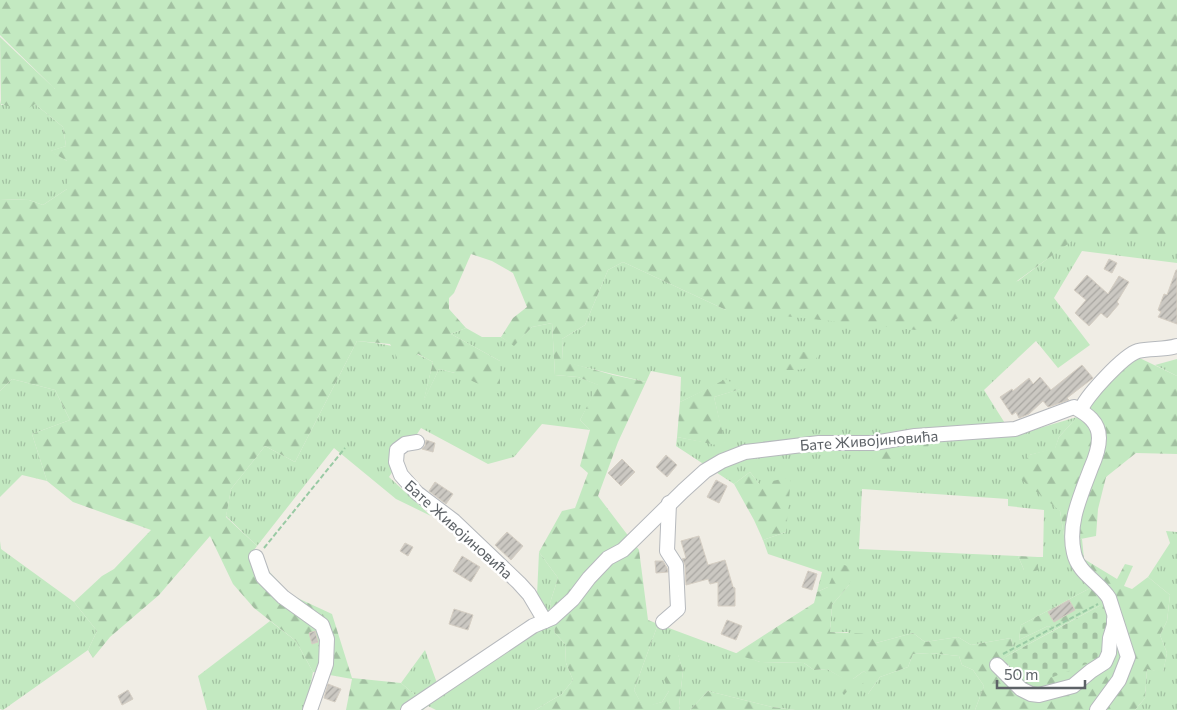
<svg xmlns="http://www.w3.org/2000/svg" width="1177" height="710" viewBox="0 0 1177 710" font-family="Commissioner,sans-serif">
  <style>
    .grass { fill: url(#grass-tufts); fill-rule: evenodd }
    .forest { fill: url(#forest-firs) }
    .cemetery { fill: url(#cemetery-stones) }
    .building { fill: url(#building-hatch); stroke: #d5cec3 }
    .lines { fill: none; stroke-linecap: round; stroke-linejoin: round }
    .minor-casing { stroke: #b6b9bd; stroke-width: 16 }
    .path { stroke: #99caa4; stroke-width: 2; stroke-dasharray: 5 2.5; stroke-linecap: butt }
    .minor { stroke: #fff; stroke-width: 14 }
    .labels { text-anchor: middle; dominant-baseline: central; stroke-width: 5; stroke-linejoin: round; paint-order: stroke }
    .street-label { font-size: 15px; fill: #5d6267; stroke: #fff }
  </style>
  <defs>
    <pattern id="grass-tufts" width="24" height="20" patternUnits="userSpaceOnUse" patternTransform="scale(1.25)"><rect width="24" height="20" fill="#c3e9c1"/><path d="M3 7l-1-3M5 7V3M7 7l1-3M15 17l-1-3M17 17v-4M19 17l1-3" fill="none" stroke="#a2c0a1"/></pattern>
    <pattern id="forest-firs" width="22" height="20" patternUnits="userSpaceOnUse" patternTransform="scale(1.25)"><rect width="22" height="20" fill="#c3e9c1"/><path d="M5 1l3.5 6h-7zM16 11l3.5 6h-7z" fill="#a2c0a1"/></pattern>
    <pattern id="cemetery-stones" width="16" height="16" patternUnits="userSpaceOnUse" patternTransform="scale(1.25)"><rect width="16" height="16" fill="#c3e9c1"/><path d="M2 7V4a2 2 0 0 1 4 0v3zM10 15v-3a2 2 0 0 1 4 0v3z" fill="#a2c0a1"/></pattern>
    <pattern id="building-hatch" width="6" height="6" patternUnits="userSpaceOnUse" patternTransform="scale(1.25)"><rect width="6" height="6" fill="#cbc8c2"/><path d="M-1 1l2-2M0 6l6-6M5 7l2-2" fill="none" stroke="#a8a6a1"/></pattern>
  </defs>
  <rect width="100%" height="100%" fill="#f0ede5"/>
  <g class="grass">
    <polygon points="0,100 1,105 35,104 63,127 66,146 51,151 67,161 67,189 43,205 29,200 0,199"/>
    <path d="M1076,237L1177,238V263L1082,251L1054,298L1090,345L1058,368L1036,341L984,390L1013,436L1077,417L1059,437L1055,449L1029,455L1060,511L1065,542L1082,539L1084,559L1094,586L1021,625L1019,640L1048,626L1056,629L1014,652L1011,638L971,645L958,637L925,642L913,633L876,643L847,632H830L832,605L849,585L828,587L817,592L822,572L768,554L763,540L786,532L759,484L750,472L734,484L676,446L677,437L725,446L714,397L740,389L726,380L680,402L681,377L651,371L646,382L563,362L562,339L585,325L608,270L623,262L726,310L1018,281ZM862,489L1008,499V506L1044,510L1043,557H1038V570H1024L1018,556L859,549Z"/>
    <path d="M552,323L555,375L578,377L599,385L580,420L590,430L542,424L514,457L488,464L421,428L389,477L431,516L396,499L334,448L257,546L226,516L231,489L265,446L295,462L357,341C388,344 405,347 433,362L424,400L439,369L455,373L500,361L451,334L466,328L482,337H501L514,345L532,327Z"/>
    <polygon points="1177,359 1177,376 1155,365"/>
    <polygon points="12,379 55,390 70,420 32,434 47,481 22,475 0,497 0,391"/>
    <polygon points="1166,531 1177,532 1177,710 1135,710 1145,698 1147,669 1163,672 1167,653 1160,635 1167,621 1170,595 1148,577 1170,543"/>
    <polygon points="0,541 1,549 74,602 97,631 88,650 3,710 0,709"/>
    <polygon points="539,552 558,578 550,603 555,633 565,644 566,663 573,680 562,694 535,710 436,710 428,706 401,683 425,650 437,683 536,617"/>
    <polygon points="270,621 296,641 313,672 306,710 207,710 198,676"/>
    <polygon points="658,624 760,662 804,663 814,670 827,669 843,678 853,679 864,671 869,675 868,694 880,677 908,667 913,654 930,653 959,656 962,665 973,670 984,686 975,710 795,710 772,707 708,691 690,710 680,710 679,706 683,671 678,655 669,691 662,702 643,708 634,690"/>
  </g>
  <g class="forest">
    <polygon points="0,0 1177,0 1177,238 1076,238 976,311 926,331 726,310 623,262 608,270 585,325 562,339 563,361 613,375 646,382 618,442 598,496 639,550 648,620 658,624 634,690 643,707 662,702 669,691 664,679 669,662 678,654 683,671 679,706 680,710 535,710 562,694 573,680 566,663 565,644 555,633 550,603 558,578 539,552 562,511 575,508 588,473 580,466 590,430 580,420 598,385 578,377 555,375 552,323 532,327 514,346 501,337 513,318 527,307 513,273 492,261 471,254 454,293 449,298 449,309 466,328 451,334 500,361 500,394 455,373 439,369 423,403 433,362 418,354 401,365 390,344 357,341 295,462 265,446 231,489 226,517 257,546 252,553 291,595 332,614 352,678 401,683 428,706 423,710 346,710 352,679 313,672 296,641 254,608 233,584 210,536 159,595 110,637 93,658 88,650 97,631 74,602 102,576 114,569 151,530 73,502 47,481 32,434 70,420 55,390 12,379 0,391 0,199 29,200 43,205 67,189 67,161 50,151 66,146 63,127 35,104 24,111 1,104 0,37 55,89 0,35"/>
    <path d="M794,351L819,353C811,371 803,370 785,370Z"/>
    <polygon points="1125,351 1177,376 1177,454 1136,453 1106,477 1098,509 1096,536 1065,542 1060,511 1017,476 1029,455 1055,448 1059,437 1077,417"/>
    <polygon points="726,379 741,389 714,397 726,447 677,437 680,402"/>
    <polygon points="930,441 928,447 906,452 896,463 882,470 871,457 852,448"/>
    <polygon points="750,472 759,484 791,477 786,532 763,540 754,520 734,484"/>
    <polygon points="1018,556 1038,557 1038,570 1032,572 1024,570"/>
    <polygon points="1084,559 1117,579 1125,564 1133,566 1124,586 1132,589 1148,577 1170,595 1167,621 1160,635 1167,653 1163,673 1147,669 1145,698 1135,710 975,710 984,686 973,670 962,665 959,656 930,653 913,654 908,667 880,677 868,694 859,689 868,675 864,671 853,679 852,686 844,695 836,686 842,678 827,669 814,670 804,663 760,662 735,654 814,603 817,592 828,587 838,563 857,569 849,585 832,605 830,632 870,634 876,643 913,633 925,642 958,637 971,645 1011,638 1014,652 995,663 1014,682 1101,605 1056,629 1048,626 1019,640 1021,625 1094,586"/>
    <polygon points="708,691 772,707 795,710 690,710"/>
  </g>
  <polygon class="cemetery" points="1101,605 1110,618 1102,658 1053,677 1014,682 994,663"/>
  <g class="building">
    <polygon points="1109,259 1117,263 1112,273 1104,269"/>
    <polygon points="1176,270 1177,270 1177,324 1158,317 1161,312 1158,310 1164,294 1167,295"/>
    <polygon points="1087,275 1108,294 1119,276 1129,282 1117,302 1119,304 1107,318 1101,313 1089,326 1075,313 1086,300 1074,290"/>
    <polygon points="1082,365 1093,378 1067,398 1069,400 1048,407 1043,401 1029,414 1019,418 1016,412 1012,415 1000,397 1012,389 1013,391 1029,378 1033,384 1040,377 1051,390"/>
    <polygon points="426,440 435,443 433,452 422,449 425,446"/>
    <polygon points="666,455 677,465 667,477 656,467"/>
    <polygon points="622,459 635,472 621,486 608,473"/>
    <polygon points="716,480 727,486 719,503 707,497"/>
    <polygon points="435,482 453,494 446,504 429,491"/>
    <polygon points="507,532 523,546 511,560 495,545"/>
    <polygon points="699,536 708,565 725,560 733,587 735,588 735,606 718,606 718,582 710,584 708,579 686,585 685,565 682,559 686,558 681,541"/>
    <polygon points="405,543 413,547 408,556 400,551"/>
    <polygon points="462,556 480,567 471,582 453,571"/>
    <polygon points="655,561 663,561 667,568 668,572 656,573"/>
    <polygon points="808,571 817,574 812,590 802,587"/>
    <polygon points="1069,600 1075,610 1054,622 1048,612"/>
    <polygon points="454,609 473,615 468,630 449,624"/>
    <polygon points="727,620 742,626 736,640 721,634"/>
    <polygon points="315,631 318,642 312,644 309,633"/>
    <polygon points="328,684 341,689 335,702 324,698"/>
    <polygon points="128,690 133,699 122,705 118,696"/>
  </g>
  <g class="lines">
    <defs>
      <g id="minor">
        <path d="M1081,410C1084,398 1124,355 1138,351C1150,348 1164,350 1177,346"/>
        <polyline points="417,442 405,444 397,450 396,462 401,475 417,493 454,521 519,583 529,594 545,621"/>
        <polyline points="256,557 263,577 283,597 322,625 327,639 326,664 310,710"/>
        <polyline points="663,622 678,609 676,565 667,551 669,503"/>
        <polyline points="997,665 1021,689 1031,694 1039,695 1073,686 1091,671 1105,662 1109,653 1110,638 1114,625 1114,619"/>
        <path d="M408,710L533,626L552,618L573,599L589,578L608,558L623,550L683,491L705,471L722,461L745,452L819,443H874L915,436L1015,429L1074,407C1087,414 1099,422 1099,438C1099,448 1095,459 1091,468C1081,495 1067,524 1074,553C1078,573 1099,582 1109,598L1128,657L1119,680L1097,710"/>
      </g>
    </defs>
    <use href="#minor" class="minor-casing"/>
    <g class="path">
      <polyline points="264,548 345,448"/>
      <polyline points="1003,654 1098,604"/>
    </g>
    <use href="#minor" class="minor"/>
  </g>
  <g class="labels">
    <g class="street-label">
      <text transform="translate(869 440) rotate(-4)">Бате Живојиновића</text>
      <text transform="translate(459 529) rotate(42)">Бате Живојиновића</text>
    </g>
  </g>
  <path d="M997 680v8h88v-8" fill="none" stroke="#5d6267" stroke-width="2.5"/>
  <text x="1004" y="680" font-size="15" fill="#5d6267" stroke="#ffffff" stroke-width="4" paint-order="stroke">50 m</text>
</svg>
